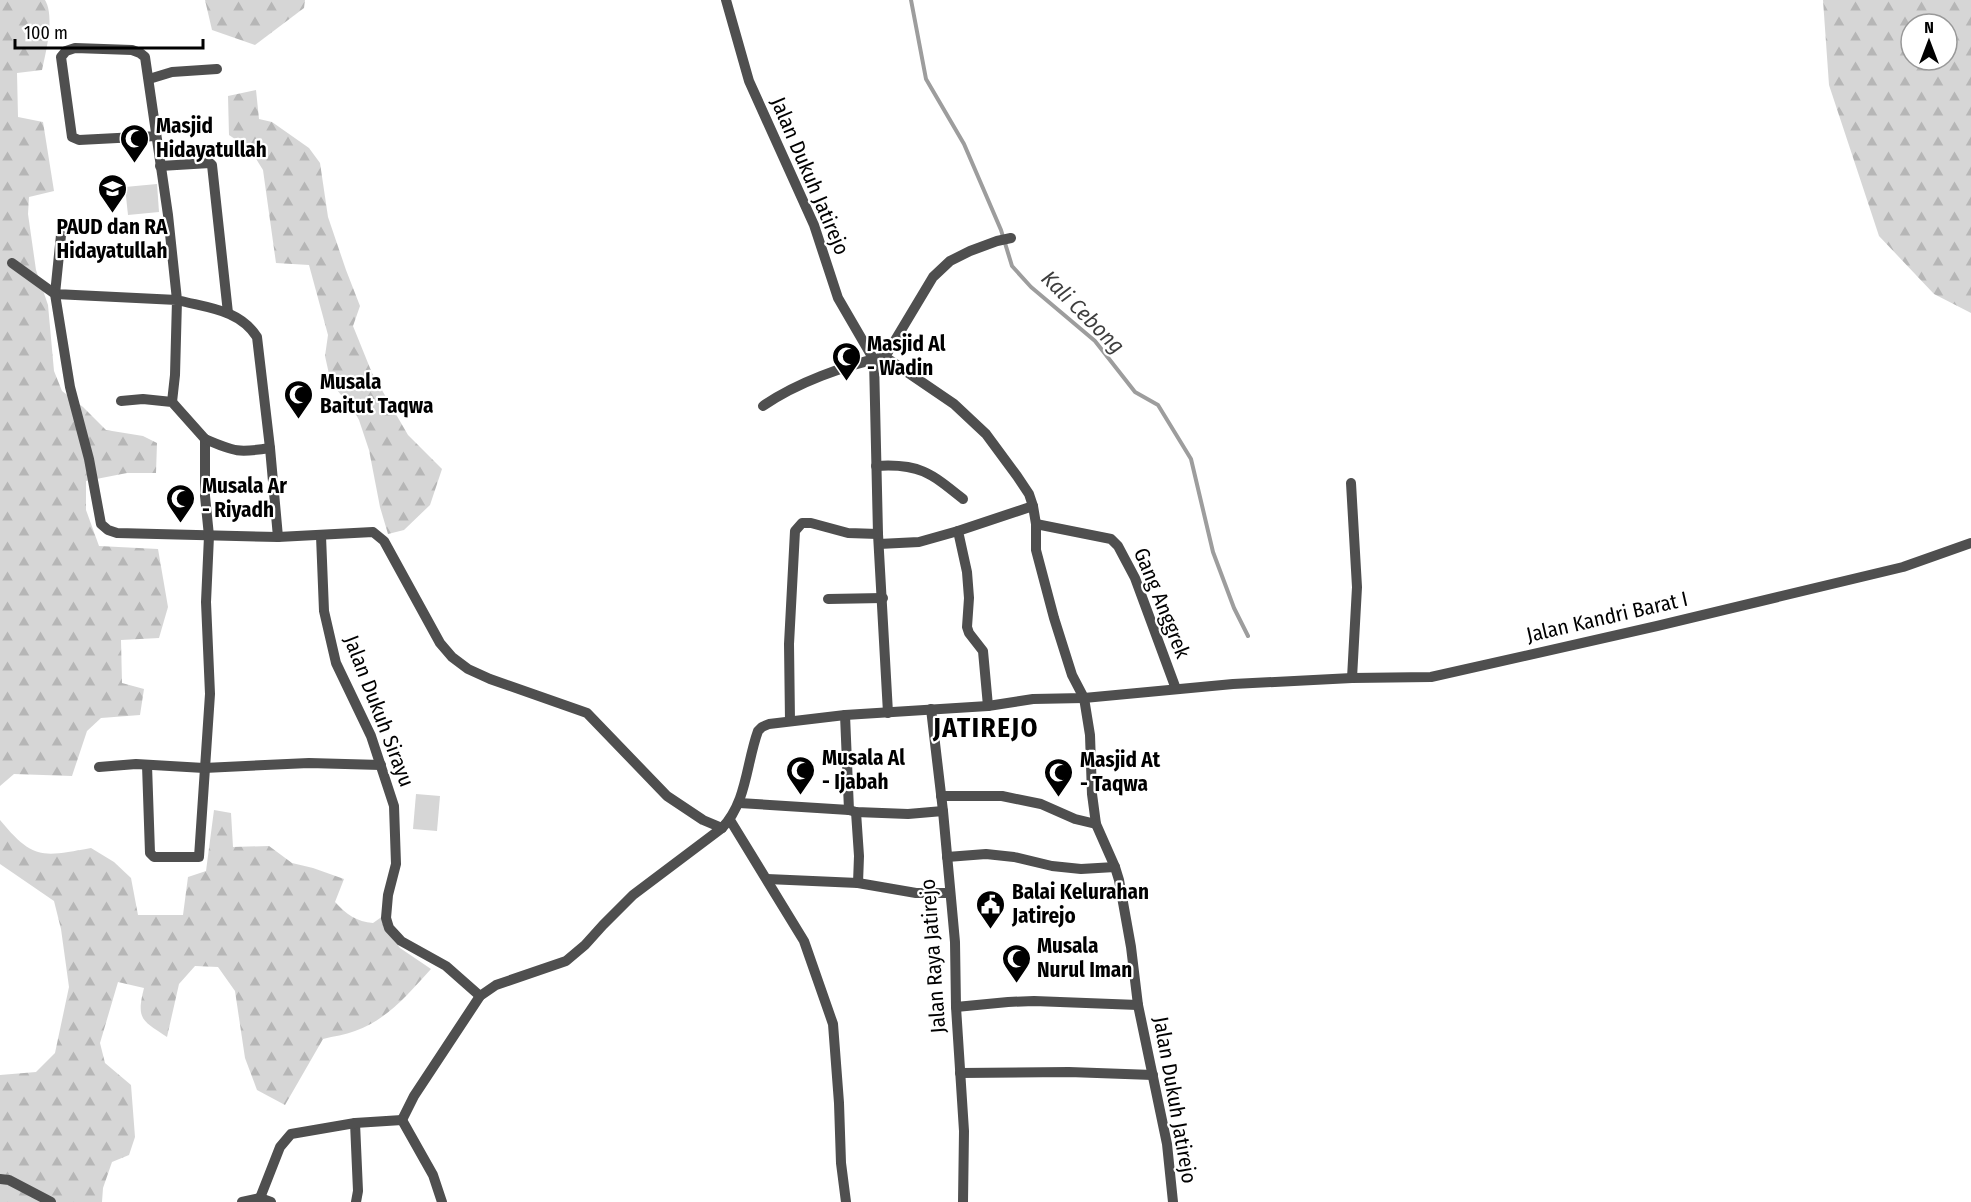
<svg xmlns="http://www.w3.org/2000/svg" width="1971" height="1202" viewBox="0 0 1971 1202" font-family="'Fira Sans Condensed',sans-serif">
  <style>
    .green { fill: #d6d6d6 }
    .forest { fill: url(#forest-firs); fill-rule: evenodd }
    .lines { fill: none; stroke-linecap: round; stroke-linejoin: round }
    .stream { stroke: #9d9d9d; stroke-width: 4 }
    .minor { stroke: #4f4f4f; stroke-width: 10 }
    .labels { text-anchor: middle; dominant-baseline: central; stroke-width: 4.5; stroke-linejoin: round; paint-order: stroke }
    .poi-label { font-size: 21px; font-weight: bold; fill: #000; stroke: #fff; text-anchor: start }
    .street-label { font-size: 21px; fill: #000; stroke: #fff }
    .water-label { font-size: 22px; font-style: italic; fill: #3e3e3e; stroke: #fff }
    .district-label { font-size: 27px; font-weight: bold; letter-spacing: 1.5px; fill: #000; stroke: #fff }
  </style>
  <defs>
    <pattern id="forest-firs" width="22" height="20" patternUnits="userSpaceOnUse" patternTransform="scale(1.5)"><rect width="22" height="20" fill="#d6d6d6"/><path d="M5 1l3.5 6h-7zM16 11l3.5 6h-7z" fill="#b6b6b6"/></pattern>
  </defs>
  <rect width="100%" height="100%" fill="#fff"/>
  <g class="green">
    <polygon points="157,184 159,212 128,215 125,187"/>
    <polygon points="416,794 440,796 437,831 413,829"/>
  </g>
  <g class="forest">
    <path d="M0,0H45C55,17 46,51 42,70L17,73L18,117L43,122L54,191L29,197L28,214L36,270L48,305L54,371L62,391L83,407L106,430L143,436L157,443L156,473H127L86,481V510L99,546L158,549L168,607L159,638L121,640L122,683L144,689L140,715L101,718L87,731L72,776L14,774L0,786Z"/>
    <polygon points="205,0 305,0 304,8 255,45 212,30"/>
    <path d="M1823,0H1971V313L1934,294L1879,236L1829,85ZM1911,24H1947V60H1911Z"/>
    <polygon points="256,90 259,119 272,122 309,148 320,163 328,217 346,270 360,306 353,326 372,373 408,435 442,469 430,505 404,530 388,534 380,507 369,450 359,420 353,409 331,383 325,356 328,335 309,265 276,263 263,170 250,149 229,135 228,96"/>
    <path d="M214,810L231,813L233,847L269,846L292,863L313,868L344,879L335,902C346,914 357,922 373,923L383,916L384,928L400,948L431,969C409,993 387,1020 355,1031C345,1035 334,1036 323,1039L285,1105L257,1090L245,1058L235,991L218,967L195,966L179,984L167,1037C142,1020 136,1020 144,988L118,982L100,1043L105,1063L131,1085L135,1137L129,1155L112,1162L103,1188L102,1202H0V1075L36,1072L55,1053L69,987L61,929L54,901L0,864V820C33,860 42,857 91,848L114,862L131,878L138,915H183L188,877L206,871Z"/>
  </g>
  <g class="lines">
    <polyline class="stream" points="911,0 926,79 964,144 1001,230 1012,266 1031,287 1095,341 1135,392 1158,405 1191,459 1213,552 1234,608 1248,636"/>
    <g class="minor">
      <polyline points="726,0 749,81 814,225 838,298 874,360 878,534 888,713"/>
      <polyline points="149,79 172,72 217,69"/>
      <path d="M156,136L79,140L72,137L61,57L66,51L75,48L132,50L140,53L145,57L168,215L177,300C207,308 239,309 257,337L270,448L278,537"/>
      <polyline points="160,166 210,163 212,165 228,313"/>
      <polyline points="61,235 55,294 177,300 175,375 172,402"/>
      <polyline points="12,263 55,294 70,387 89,459 101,524 108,530 117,533 278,537 373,532 384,541 440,643 452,657 468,669 490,679 587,713 667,796 703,820 722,828"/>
      <polyline points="885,357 954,404 986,434 1017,476 1029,494 1033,506 1036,524 1036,550 1054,618 1072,675 1084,698 1090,735 1092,794 1096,824 1115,867 1119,880 1131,947 1138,1005 1167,1144 1173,1202"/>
      <polyline points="121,401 143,399 172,402 205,439 205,496 209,536 206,602 210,694 199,857 154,857 150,853 147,765"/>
      <path d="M763,406C796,383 845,365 885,357L933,277L950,261L970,251L997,241L1011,238"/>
      <path d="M205,439C235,452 239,453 270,448"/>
      <path d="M876,466C919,463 931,473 963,499"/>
      <polyline points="1351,483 1357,587 1352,678"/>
      <polyline points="1036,524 1111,539 1118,546 1135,578 1176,689"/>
      <polyline points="321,536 324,611 336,663 371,736 394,806 396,864 388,895 386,918 389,928 401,941 446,966 480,996"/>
      <polyline points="879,544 919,542 958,531"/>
      <polyline points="828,599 883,598"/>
      <polyline points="988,706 983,651 969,633 967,627 969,598 967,572 958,531 1033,506"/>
      <polyline points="931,709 943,811 955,942 956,1007 964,1131 963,1202"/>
      <polyline points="845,715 849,810"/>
      <polyline points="790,721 789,644 795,531 802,523 811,523 848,533 878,534"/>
      <polyline points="99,767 136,764 204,768 309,763 381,765"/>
      <polyline points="941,796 1002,796 1041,804 1075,819 1096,824"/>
      <polyline points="739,803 849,810 856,812 908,814 943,811"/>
      <polyline points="856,812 859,856 858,883"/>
      <polyline points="730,820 804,941 833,1024 839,1103 841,1163 846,1202"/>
      <polyline points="947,857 986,854 1014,857 1052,866 1081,869 1115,867"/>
      <polyline points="767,879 858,883 916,893 949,893"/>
      <polyline points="956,1007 1008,1002 1034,1001 1138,1005"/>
      <polyline points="960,1073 1069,1072 1153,1075"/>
      <path d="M402,1120L414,1096L480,996L496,985L566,961L585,945L603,925L633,895L722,828C747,802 746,764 758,731L762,727L769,724L845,715L988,706L1033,699L1084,698L1233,684L1352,678L1431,677L1657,626L1903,567L1971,543"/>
      <polyline points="402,1120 433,1175 442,1202"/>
      <polyline points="355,1123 358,1191 356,1202"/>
      <polyline points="0,1179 9,1180 51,1202"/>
      <polyline points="260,1198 280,1147 291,1134 355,1123 402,1120"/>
      <polyline points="242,1202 260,1198 271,1202"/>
    </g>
  </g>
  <defs>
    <symbol id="mosque-pin" viewBox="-11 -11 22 30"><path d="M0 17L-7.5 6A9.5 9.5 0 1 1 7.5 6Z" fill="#000" stroke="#fff"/><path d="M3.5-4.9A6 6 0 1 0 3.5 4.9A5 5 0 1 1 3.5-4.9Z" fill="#fff"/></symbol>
    <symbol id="school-pin" viewBox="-11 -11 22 30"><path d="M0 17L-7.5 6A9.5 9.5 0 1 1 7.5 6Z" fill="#000" stroke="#fff"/><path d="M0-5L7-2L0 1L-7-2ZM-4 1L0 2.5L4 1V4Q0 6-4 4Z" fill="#fff"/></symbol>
    <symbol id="civic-pin" viewBox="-11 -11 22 30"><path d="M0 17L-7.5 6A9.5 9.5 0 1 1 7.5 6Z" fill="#000" stroke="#fff"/><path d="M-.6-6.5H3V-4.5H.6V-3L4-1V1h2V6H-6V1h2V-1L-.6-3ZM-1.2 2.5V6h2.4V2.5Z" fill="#fff"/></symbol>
  </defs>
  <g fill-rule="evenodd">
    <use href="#mosque-pin" x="118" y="122" width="33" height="45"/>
    <use href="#school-pin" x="96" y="172" width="33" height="45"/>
    <use href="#mosque-pin" x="830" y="340" width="33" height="45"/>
    <use href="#mosque-pin" x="282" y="378" width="33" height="45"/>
    <use href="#mosque-pin" x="164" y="482" width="33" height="45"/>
    <use href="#mosque-pin" x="784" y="754" width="33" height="45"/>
    <use href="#mosque-pin" x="1042" y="756" width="33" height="45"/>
    <use href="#civic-pin" x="974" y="888" width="33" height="45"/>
    <use href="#mosque-pin" x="1000" y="942" width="33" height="45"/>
  </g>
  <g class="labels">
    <g class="poi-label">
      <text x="156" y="126">Masjid<tspan x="156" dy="24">Hidayatullah</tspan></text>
      <text x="112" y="227" text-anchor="middle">PAUD dan RA<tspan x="112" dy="24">Hidayatullah</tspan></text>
      <text x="867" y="344">Masjid Al<tspan x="867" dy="24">- Wadin</tspan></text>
      <text x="320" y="382">Musala<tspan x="320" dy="24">Baitut Taqwa</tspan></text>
      <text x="202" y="486">Musala Ar<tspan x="202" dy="24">- Riyadh</tspan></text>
      <text x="822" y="758">Musala Al<tspan x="822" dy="24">- Ijabah</tspan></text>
      <text x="1080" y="760">Masjid At<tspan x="1080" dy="24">- Taqwa</tspan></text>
      <text x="1012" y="892">Balai Kelurahan<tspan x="1012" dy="24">Jatirejo</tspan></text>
      <text x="1037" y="946">Musala<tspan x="1037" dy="24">Nurul Iman</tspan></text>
    </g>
    <g class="street-label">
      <text transform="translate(810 176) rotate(67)">Jalan Dukuh Jatirejo</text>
      <text transform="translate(1162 603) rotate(68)">Gang Anggrek</text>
      <text transform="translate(1607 617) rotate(-13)">Jalan Kandri Barat I</text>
      <text transform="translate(379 711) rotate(69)">Jalan Dukuh Sirayu</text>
      <text transform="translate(933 956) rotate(-94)">Jalan Raya Jatirejo</text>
      <text transform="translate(1175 1100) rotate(80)">Jalan Dukuh Jatirejo</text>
    </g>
    <g class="water-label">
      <text transform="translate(1083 312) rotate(45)">Kali Cebong</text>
    </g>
    <g class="district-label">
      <text x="986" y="728">JATIREJO</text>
    </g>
  </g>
  <g transform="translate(1929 42)"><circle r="28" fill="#ffffff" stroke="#999999" stroke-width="1.5"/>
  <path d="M0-4.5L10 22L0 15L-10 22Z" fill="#000000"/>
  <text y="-9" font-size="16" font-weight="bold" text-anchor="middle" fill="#000000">N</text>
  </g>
  <path d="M15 39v9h188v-9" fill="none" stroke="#000000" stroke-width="3"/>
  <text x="24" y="39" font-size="18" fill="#000000" stroke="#ffffff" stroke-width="4.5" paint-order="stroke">100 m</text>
</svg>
